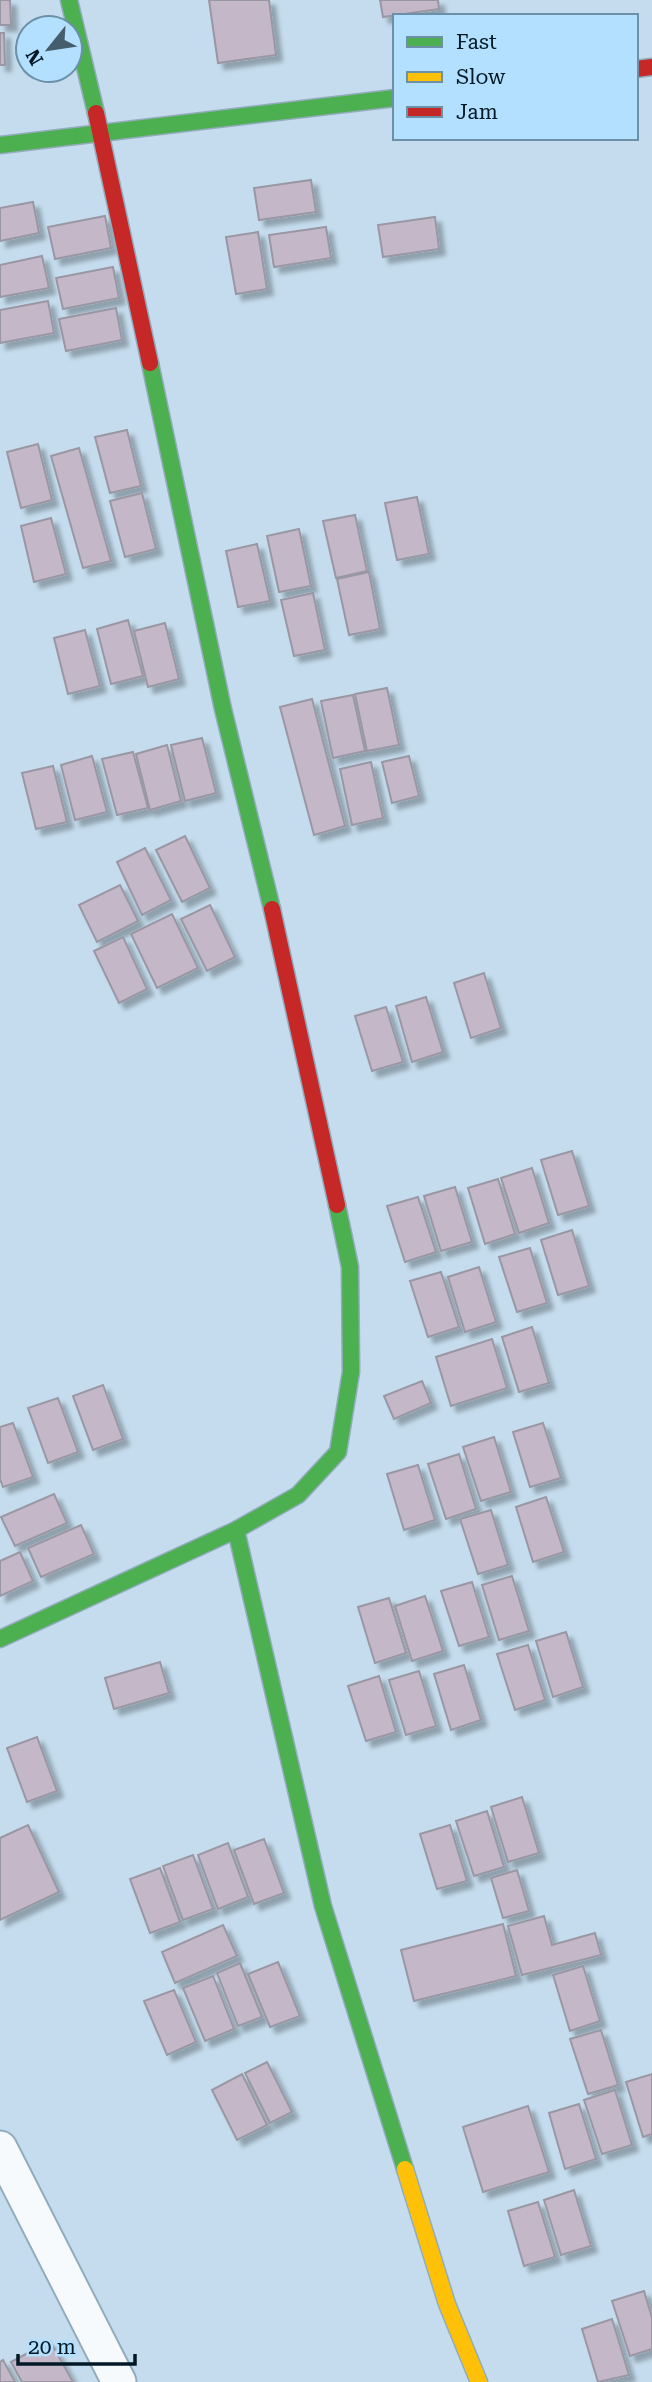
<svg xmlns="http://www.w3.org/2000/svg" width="652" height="2382" viewBox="0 0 652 2382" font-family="'Roboto Serif',serif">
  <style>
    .building { fill: #c4b8c8; stroke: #9a97a4; stroke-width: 2; filter: url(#shadow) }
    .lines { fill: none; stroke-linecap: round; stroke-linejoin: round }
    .street-casing { stroke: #92acbd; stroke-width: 37 }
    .fast-casing { stroke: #92acbd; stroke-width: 19 }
    .slow-casing { stroke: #92acbd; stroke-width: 19 }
    .jam-casing { stroke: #92acbd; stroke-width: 19 }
    .street { stroke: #f6fafc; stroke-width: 33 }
    .fast { stroke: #4caf50; stroke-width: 16 }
    .slow { stroke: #ffc107; stroke-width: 16 }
    .jam { stroke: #c62828; stroke-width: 16 }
  </style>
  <defs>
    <filter id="shadow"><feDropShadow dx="6" dy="6" stdDeviation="2" flood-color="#0004"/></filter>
  </defs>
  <rect width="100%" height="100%" fill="#c4dced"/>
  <g class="building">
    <polygon points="0,0 10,0 11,25 0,25"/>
    <polygon points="209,0 269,0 276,55 218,63"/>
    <polygon points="380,0 438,0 439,9 383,17"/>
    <polygon points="0,33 4,33 5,65 0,65"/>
    <polygon points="311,180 316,212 259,220 254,188"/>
    <polygon points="33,202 39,233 0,241 0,208"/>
    <polygon points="105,216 111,248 55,259 48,227"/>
    <polygon points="435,217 439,249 383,257 378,225"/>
    <polygon points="326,227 331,258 274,267 269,235"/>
    <polygon points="258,232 267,289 236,294 226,237"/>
    <polygon points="42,256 49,288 0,297 0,265"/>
    <polygon points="113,267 119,298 63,309 56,278"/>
    <polygon points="48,301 54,333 0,343 0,310"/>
    <polygon points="116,308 122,340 66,351 59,319"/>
    <polygon points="127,430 141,486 110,493 95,437"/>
    <polygon points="38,444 52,500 21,508 7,452"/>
    <polygon points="79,448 111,561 83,568 51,456"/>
    <polygon points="142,493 156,549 125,557 110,501"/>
    <polygon points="417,497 429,554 397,560 385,503"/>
    <polygon points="355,515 367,571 336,578 323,521"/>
    <polygon points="51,518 66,574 34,582 21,526"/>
    <polygon points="299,529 311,586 279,592 267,536"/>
    <polygon points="257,544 270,601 238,607 226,551"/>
    <polygon points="369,572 380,629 349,635 337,579"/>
    <polygon points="313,593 325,650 294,656 281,600"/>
    <polygon points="128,620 143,676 111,684 97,629"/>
    <polygon points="165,623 179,679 148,687 134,631"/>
    <polygon points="85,630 100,686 68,694 54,638"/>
    <polygon points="387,688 399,745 367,751 355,694"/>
    <polygon points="353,695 365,751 333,758 321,701"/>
    <polygon points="312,699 345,826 314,835 280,707"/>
    <polygon points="202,738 216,793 185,801 171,745"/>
    <polygon points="167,745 181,801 150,810 136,754"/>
    <polygon points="133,752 148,808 117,815 102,759"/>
    <polygon points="92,756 107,812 75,820 61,765"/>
    <polygon points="409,756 419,796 392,803 382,762"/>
    <polygon points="371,762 383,818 352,825 340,769"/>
    <polygon points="53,766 67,822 36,829 22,773"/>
    <polygon points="185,836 210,888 182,902 156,850"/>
    <polygon points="145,848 171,900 142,915 117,862"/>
    <polygon points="120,885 138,921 97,942 79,905"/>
    <polygon points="210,905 235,957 207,971 181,919"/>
    <polygon points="172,914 198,968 157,988 131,934"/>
    <polygon points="123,937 147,989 119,1003 94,951"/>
    <polygon points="484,973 501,1028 471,1038 454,983"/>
    <polygon points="426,997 443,1052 412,1062 396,1006"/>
    <polygon points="386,1007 403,1062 372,1071 355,1016"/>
    <polygon points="572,1151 589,1206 558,1215 541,1160"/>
    <polygon points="532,1168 549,1223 519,1233 501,1178"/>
    <polygon points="498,1179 515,1234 485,1244 468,1188"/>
    <polygon points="455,1187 472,1242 441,1251 424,1196"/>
    <polygon points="418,1197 436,1252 405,1262 387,1206"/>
    <polygon points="572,1230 589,1286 558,1295 541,1240"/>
    <polygon points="530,1248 547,1303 517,1312 499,1257"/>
    <polygon points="479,1267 496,1322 465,1332 448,1277"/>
    <polygon points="441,1272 459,1327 428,1337 410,1281"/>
    <polygon points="532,1327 549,1383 519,1392 502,1337"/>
    <polygon points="492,1339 507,1388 451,1406 436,1357"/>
    <polygon points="422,1381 431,1403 394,1419 384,1396"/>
    <polygon points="103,1385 123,1439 93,1450 73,1396"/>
    <polygon points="58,1398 78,1452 48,1463 28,1408"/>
    <polygon points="13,1423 33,1477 3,1487 0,1479 0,1427"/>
    <polygon points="543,1423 561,1478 530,1487 513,1432"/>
    <polygon points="494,1437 511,1492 481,1501 463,1447"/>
    <polygon points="459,1454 476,1509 446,1519 428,1464"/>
    <polygon points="418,1465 435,1520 404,1530 387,1474"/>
    <polygon points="54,1494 67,1523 15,1546 1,1517"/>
    <polygon points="546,1497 564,1552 533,1562 516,1507"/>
    <polygon points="491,1510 508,1565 478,1574 460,1519"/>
    <polygon points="81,1525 94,1554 41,1577 28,1548"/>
    <polygon points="20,1552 33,1581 0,1596 0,1561"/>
    <polygon points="512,1576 529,1631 499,1640 482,1585"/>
    <polygon points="472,1582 489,1637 459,1646 441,1591"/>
    <polygon points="425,1596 443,1651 412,1661 395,1606"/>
    <polygon points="389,1598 406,1653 375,1663 358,1607"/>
    <polygon points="566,1632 583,1687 553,1697 536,1641"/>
    <polygon points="528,1645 545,1700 515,1710 497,1654"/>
    <polygon points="160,1662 169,1693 114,1709 105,1678"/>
    <polygon points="464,1665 481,1720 451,1730 434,1674"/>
    <polygon points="419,1671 436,1726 406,1735 389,1680"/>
    <polygon points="379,1676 396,1732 366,1741 348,1686"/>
    <polygon points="37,1737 57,1791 27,1802 7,1748"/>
    <polygon points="522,1797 539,1853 508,1862 491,1807"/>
    <polygon points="487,1811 504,1867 474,1876 456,1821"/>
    <polygon points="28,1825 59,1892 0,1920 0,1838"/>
    <polygon points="450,1825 467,1881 437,1889 420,1834"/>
    <polygon points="264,1839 284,1893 254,1904 234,1850"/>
    <polygon points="228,1843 248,1897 218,1909 198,1855"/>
    <polygon points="193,1855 213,1909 183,1920 163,1866"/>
    <polygon points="160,1868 180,1922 150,1933 130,1879"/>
    <polygon points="517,1870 529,1911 503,1918 491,1878"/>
    <polygon points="544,1916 552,1945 595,1933 601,1955 522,1975 508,1926"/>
    <polygon points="503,1924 516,1976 414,2001 401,1950"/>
    <polygon points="223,1925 237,1956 175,1983 162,1952"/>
    <polygon points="278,1962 300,2016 270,2027 248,1974"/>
    <polygon points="240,1963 262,2017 238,2026 217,1973"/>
    <polygon points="583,1966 600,2021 570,2031 553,1975"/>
    <polygon points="213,1976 234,2029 205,2041 183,1988"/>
    <polygon points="174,1990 196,2042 167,2055 144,2001"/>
    <polygon points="601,2030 618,2085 588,2094 570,2039"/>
    <polygon points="267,2062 292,2112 270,2123 245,2073"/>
    <polygon points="242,2074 267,2125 237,2140 212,2090"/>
    <polygon points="652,2074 652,2134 643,2137 626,2082"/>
    <polygon points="615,2090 632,2145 602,2154 584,2100"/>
    <polygon points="579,2104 596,2159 565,2169 549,2113"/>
    <polygon points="528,2106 549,2172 483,2192 463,2127"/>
    <polygon points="574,2190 591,2246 561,2255 544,2200"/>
    <polygon points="538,2202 555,2257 524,2266 508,2211"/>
    <polygon points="644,2291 652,2318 652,2349 630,2356 612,2301"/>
    <polygon points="612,2319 629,2375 598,2382 582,2329"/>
    <polygon points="50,2341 73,2382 22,2382 11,2362"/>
    <polygon points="3,2360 15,2382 0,2382 0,2362"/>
  </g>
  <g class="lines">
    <defs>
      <polyline id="street" points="0,2148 119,2382"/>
      <g id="fast">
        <polyline points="69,0 96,113"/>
        <polyline points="0,145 395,98"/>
        <polyline points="150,363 223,709 272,909"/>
        <polyline points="236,1530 323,1906 405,2169"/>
        <polyline points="0,1639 236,1530 298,1495 338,1452 351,1372 350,1267 337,1205"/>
      </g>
      <polyline id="slow" points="405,2169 447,2304 479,2382"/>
      <g id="jam">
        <polyline points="636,69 652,67"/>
        <polyline points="96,113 150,363"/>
        <polyline points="272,909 337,1205"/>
      </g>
    </defs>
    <use href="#street" class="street-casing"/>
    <use href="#fast" class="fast-casing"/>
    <use href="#slow" class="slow-casing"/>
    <use href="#jam" class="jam-casing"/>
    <use href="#street" class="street"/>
    <use href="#fast" class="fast"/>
    <use href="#slow" class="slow"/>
    <use href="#jam" class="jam"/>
  </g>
  <rect x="393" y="14" width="245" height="126" fill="#b3e0fe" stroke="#6c90a8" stroke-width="2"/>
  <rect x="407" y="37" width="35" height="10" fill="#4caf50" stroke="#6c90a8" stroke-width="2"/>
  <text x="456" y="49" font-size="21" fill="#011826">Fast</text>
  <rect x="407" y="72" width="35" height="10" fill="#ffc107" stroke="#6c90a8" stroke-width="2"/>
  <text x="456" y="84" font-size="21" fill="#011826">Slow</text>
  <rect x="407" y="107" width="35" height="10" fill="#c62828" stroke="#6c90a8" stroke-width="2"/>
  <text x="456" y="119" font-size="21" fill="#011826">Jam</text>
  <g transform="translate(49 49) rotate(240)"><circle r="33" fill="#b3e0fe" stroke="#6c90a8" stroke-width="2"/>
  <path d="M0-5L12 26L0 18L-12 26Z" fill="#455d6c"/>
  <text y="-10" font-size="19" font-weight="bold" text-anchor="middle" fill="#011826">N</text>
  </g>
  <path d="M18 2354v10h117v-10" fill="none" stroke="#011826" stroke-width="3.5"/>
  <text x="28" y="2354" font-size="21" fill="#011826" stroke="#b3e0fe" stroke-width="5" paint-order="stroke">20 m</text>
</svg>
